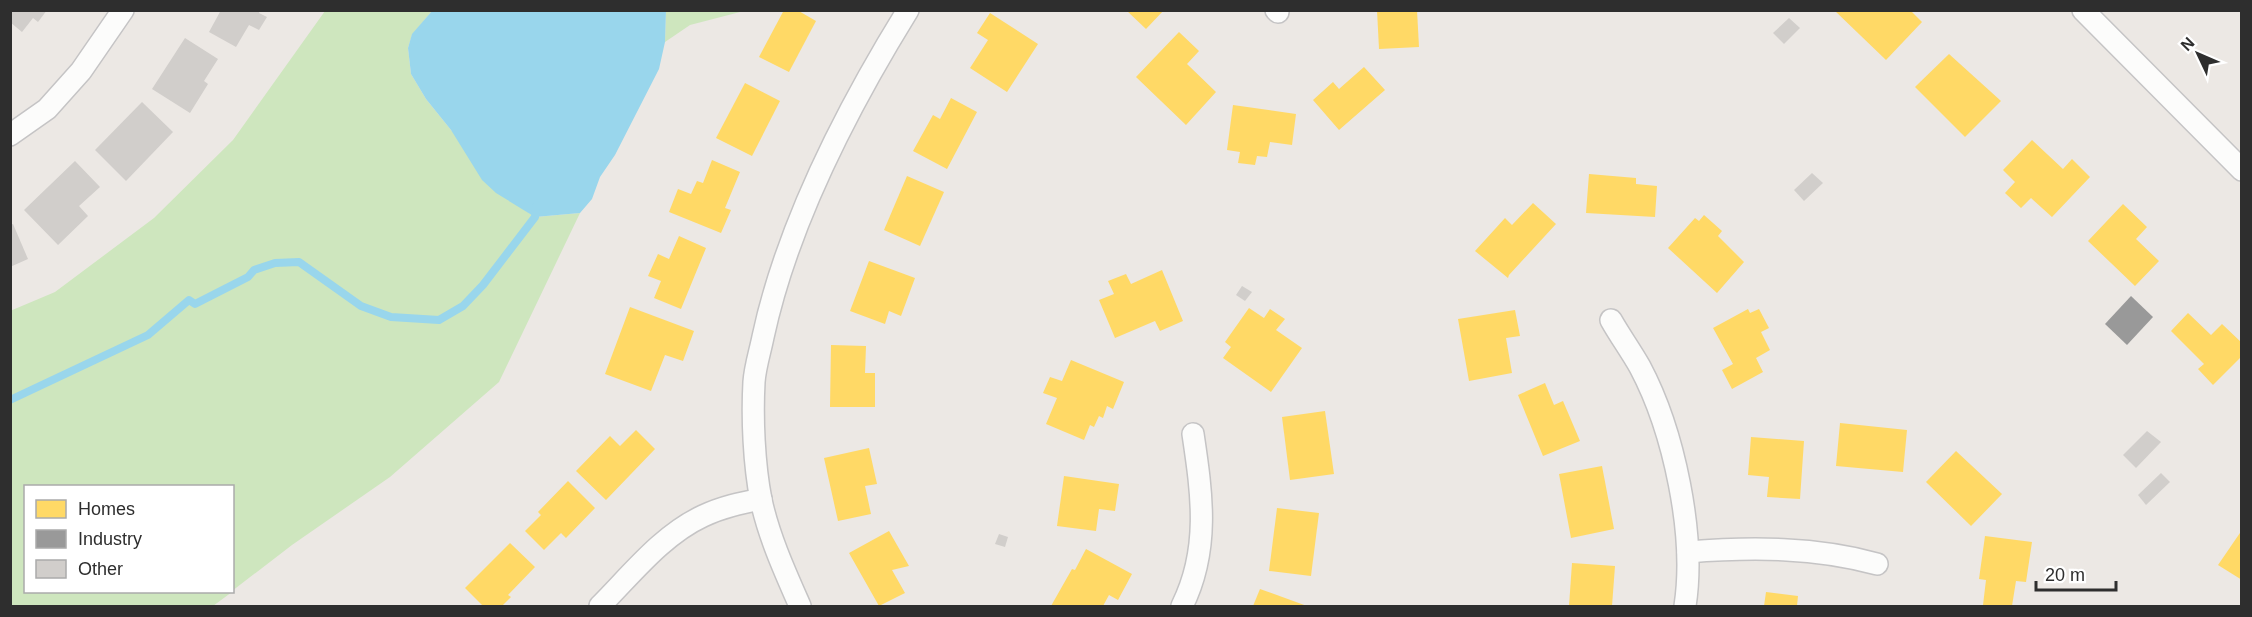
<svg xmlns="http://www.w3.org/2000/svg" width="2252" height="617" viewBox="0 0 2252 617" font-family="Arial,sans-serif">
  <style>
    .green { fill: #cee6be }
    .water { fill: #99d6ec }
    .homes { fill: #ffd966 }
    .industry { fill: #999 }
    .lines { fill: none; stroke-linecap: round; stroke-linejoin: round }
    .stream { stroke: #99d6ec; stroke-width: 8 }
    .building { fill: #d1cecb }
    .minor-casing { stroke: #c5c4c5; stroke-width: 24 }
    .minor { stroke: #fcfcfb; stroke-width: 21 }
  </style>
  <rect width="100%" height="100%" fill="#ece8e4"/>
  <g class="green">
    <polygon points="325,11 432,11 412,35 408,48 411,74 426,99 451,130 522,208 535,217 580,213 499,382 390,477 292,545 232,591 232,486 26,486 26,592 232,592 213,606 11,606 10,311 55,292 154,218 233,140"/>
    <polygon points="666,11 744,11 690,25 665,42"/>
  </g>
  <polygon class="water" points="432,11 666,11 665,42 659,69 615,155 600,177 592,199 580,213 535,217 496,193 482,180 451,130 426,99 411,74 408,48 412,34"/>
  <g class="homes">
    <polygon points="784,10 797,10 816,21 789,72 759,57"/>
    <polygon points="1126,10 1164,10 1146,29"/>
    <polygon points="1377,10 1417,10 1419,47 1379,49"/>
    <polygon points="1834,10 1910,10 1922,22 1886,60"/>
    <polygon points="990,13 1038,44 1007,92 970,68 988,40 977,33"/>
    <polygon points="1179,32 1199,51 1187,64 1216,92 1186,125 1136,77"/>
    <polygon points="1949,54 2001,101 1965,137 1915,87"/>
    <polygon points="1364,67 1385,90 1339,130 1313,100 1333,82 1339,89"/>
    <polygon points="745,83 780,101 752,156 716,138"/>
    <polygon points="951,98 977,112 947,169 913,151 933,115 940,119"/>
    <polygon points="1233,105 1296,114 1292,145 1270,142 1267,157 1257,156 1255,165 1238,163 1240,152 1227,150"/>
    <polygon points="2032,140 2063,169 2072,159 2090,177 2052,217 2031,198 2021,208 2005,193 2015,182 2003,170"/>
    <polygon points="712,160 740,172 725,208 731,210 721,233 669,212 678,189 691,194 697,181 703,183"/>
    <polygon points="1589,174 1636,178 1636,184 1657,186 1655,217 1586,213"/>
    <polygon points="907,176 944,192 920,246 884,230"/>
    <polygon points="1533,203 1556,224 1509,275 1508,278 1475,251 1505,218 1512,225"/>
    <polygon points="2123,204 2147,227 2136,239 2159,261 2135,286 2088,241"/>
    <polygon points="1704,215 1722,231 1718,236 1744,262 1717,293 1668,248 1695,218 1699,221"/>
    <polygon points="679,236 706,248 681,309 654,298 661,281 648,276 658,254 669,259"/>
    <polygon points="869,261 915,278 901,316 889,311 885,324 850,311"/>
    <polygon points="1162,270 1183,321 1160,331 1155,321 1115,338 1099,300 1114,294 1108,281 1126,274 1131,284"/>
    <polygon points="630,307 694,331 683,361 665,355 651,391 605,374"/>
    <polygon points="1249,308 1264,318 1270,309 1285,319 1276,330 1302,348 1271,392 1223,358 1231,347 1225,342"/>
    <polygon points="1748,309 1750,313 1759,309 1769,328 1761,332 1770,350 1756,358 1763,372 1732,389 1722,370 1733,364 1713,328"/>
    <polygon points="1515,310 1520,336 1506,338 1512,373 1469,381 1458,319"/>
    <polygon points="2188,313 2211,335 2222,324 2242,343 2242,356 2213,385 2198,369 2204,364 2171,331"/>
    <polygon points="831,345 866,346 865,373 875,373 875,407 830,407"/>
    <polygon points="1071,360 1124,382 1113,409 1107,406 1103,418 1099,416 1094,427 1090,425 1084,440 1046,424 1057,398 1043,393 1050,377 1062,381"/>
    <polygon points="1545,383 1554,405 1563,401 1580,441 1543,456 1518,395"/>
    <polygon points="1325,411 1334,474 1290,480 1282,417"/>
    <polygon points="1840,423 1907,430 1903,472 1836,466"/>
    <polygon points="636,430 655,449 606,500 576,471 610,436 620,446"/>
    <polygon points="1751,437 1804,441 1800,499 1767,497 1769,477 1748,475"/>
    <polygon points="869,448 877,484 865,486 871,514 838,521 824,458"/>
    <polygon points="1956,451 2002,494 1971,526 1926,482"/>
    <polygon points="1602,466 1614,529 1571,538 1559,474"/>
    <polygon points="1064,476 1119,484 1115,511 1099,509 1096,531 1057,526"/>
    <polygon points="568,481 595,508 566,538 561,533 544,550 525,531 541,515 538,512"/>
    <polygon points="1277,508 1319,513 1311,576 1269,571"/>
    <polygon points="2242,530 2242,580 2218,565"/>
    <polygon points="889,531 909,566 892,570 905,593 879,606 849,553"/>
    <polygon points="1985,536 2032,542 2026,582 2016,581 2012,606 1983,605 1986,580 1979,579"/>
    <polygon points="510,543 535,567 508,595 511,597 502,606 483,606 465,588"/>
    <polygon points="1086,549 1132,574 1118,600 1109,595 1103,606 1051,606 1072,569 1075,570"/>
    <polygon points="1572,563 1615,566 1612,606 1569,606"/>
    <polygon points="1260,589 1307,606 1253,606"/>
    <polygon points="1766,592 1798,596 1797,606 1764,606"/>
  </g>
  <polygon class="industry" points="2131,296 2153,317 2127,345 2105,324"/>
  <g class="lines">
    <polyline class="stream" points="10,400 148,335 189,300 195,304 248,277 254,270 275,263 299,262 361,306 391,317 439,320 463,306 483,285 535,217 536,207"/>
  </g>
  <g class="building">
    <polygon points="10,10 47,10 38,22 33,18 22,32 10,22"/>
    <polygon points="221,10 260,10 259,13 267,17 259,30 249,25 236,47 209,32"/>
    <polygon points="1789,18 1800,28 1784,44 1773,33"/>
    <polygon points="185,38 218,59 204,81 208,84 190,113 152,89"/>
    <polygon points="142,102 173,132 126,181 95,150"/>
    <polygon points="75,161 100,187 79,206 88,216 58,245 24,210"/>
    <polygon points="1812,173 1823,183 1804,201 1794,190"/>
    <polygon points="13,224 28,259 10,267 10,225"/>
    <polygon points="1242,286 1252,292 1245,301 1236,295"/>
    <polygon points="2147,431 2161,442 2136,468 2123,455"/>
    <polygon points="2161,473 2170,482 2146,505 2138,495"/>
    <polygon points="999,534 1008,537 1005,547 995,544"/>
  </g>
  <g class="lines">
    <defs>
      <g id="minor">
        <polyline points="1276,10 1278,12"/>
        <polyline points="2083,10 2242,170"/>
        <polyline points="10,135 47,109 81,71 123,10"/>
        <path d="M1611,320C1620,336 1631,351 1640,367C1674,431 1696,535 1685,606"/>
        <path d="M1688,552C1751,547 1816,547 1877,564"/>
        <path d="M600,606C631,575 662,535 703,516C722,507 741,503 761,499"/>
        <path d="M800,606C785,572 769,537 761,500C754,464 752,418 754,382C755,367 760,352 763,337C787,225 848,107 908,10"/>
        <path d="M1182,606C1210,550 1202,494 1193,434"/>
      </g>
    </defs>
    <use href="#minor" class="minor-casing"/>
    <use href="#minor" class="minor"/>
  </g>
  <rect width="2252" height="617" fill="none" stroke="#2e2e2e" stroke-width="24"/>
  <rect x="24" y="485" width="210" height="108" fill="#ffffff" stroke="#ababab" stroke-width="1.5"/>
  <rect x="36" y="500" width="30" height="18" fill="#ffd966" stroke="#ababab" stroke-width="1.5"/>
  <text x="78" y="515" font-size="18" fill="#2e2e2e">Homes</text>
  <rect x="36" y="530" width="30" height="18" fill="#999999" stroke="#ababab" stroke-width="1.5"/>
  <text x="78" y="545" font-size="18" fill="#2e2e2e">Industry</text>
  <rect x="36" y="560" width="30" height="18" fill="#d1cecb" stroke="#ababab" stroke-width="1.5"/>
  <text x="78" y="575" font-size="18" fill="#2e2e2e">Other</text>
  <g transform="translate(2198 54) rotate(314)" stroke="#ffffff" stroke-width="4.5" paint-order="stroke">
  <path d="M0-4.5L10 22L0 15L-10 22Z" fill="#2e2e2e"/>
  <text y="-9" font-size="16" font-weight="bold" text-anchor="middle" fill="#2e2e2e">N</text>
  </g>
  <path d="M2036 581v9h80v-9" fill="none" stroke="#2e2e2e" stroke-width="3"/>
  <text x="2045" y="581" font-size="18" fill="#2e2e2e" stroke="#ffffff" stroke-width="4.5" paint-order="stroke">20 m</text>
</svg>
